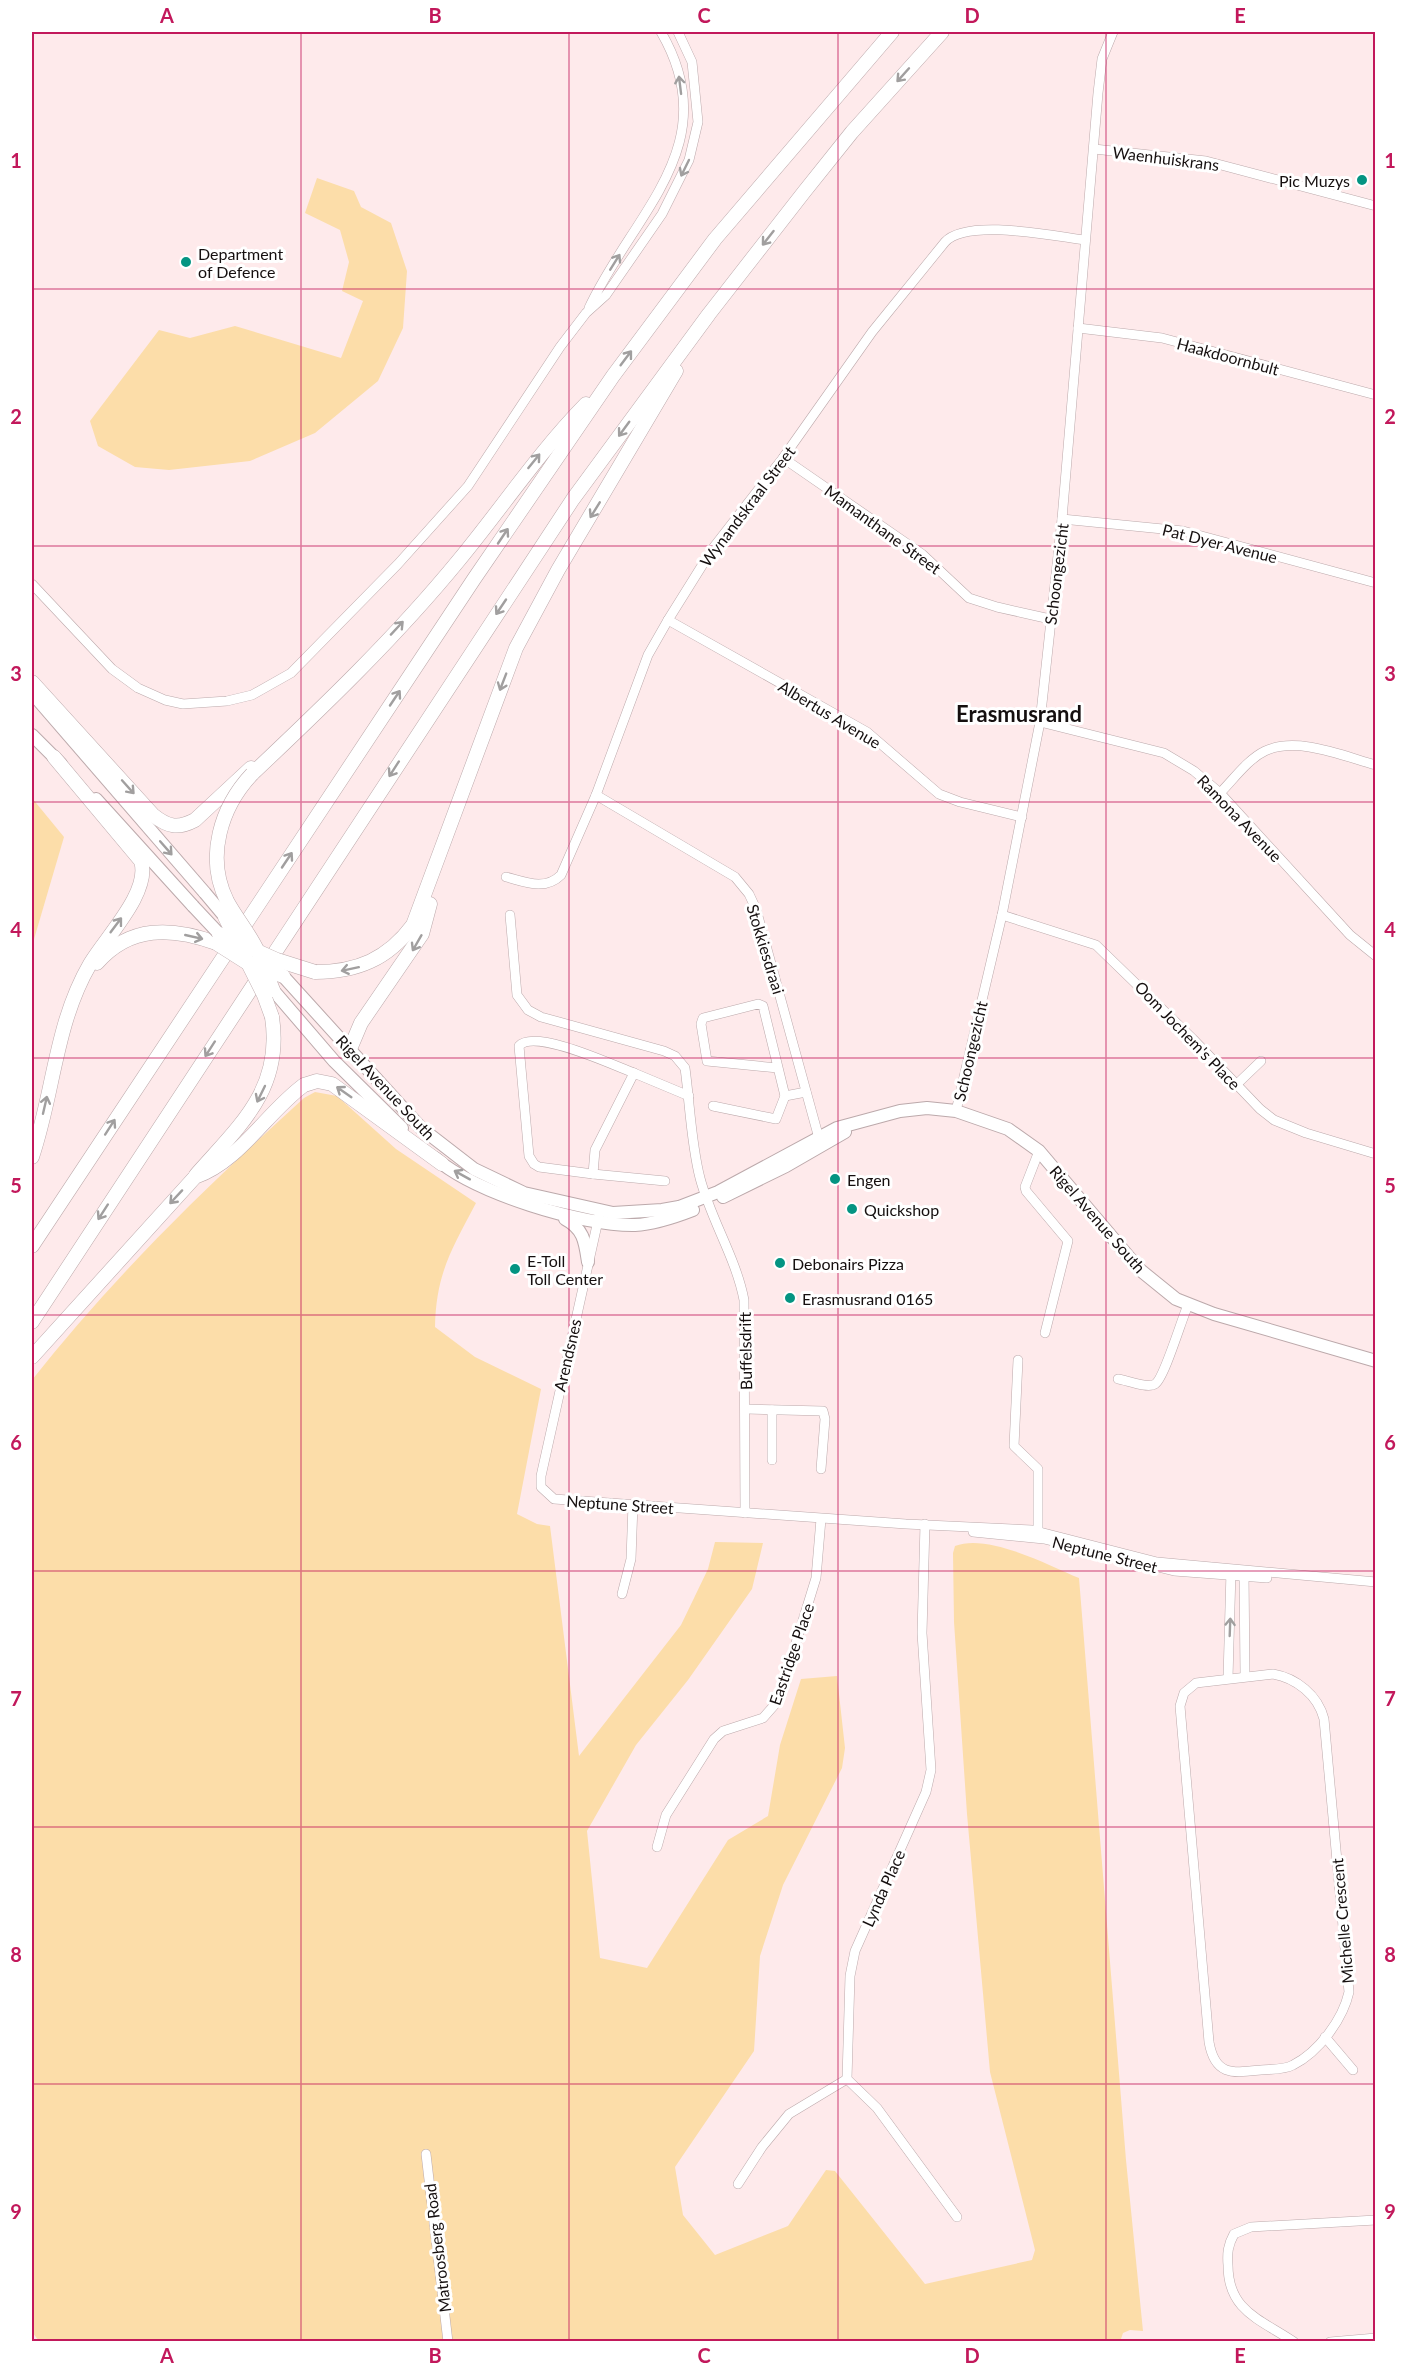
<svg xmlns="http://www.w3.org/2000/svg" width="1407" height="2373" viewBox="0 0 1407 2373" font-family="Lato,sans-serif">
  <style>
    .green { fill: #fcdda9 }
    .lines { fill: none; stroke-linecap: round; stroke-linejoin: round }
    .minor-casing { stroke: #bca9ab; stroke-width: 10 }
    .major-casing { stroke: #bca9ab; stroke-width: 14 }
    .highway-casing { stroke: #bca9ab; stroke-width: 15 }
    .minor { stroke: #fff; stroke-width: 9 }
    .major { stroke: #fff; stroke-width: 12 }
    .highway { stroke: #fff; stroke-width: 14 }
    .major-bridge-casing { stroke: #bca9ab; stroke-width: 14; stroke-linecap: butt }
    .highway-bridge-casing { stroke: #bca9ab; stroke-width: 15; stroke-linecap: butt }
    .major-bridge { stroke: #fff; stroke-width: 12 }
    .highway-bridge { stroke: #fff; stroke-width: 14 }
    .oneway { stroke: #a19f9f }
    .grid { fill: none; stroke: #c2185b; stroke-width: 1.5; stroke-opacity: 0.55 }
    .poi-dot { fill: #049482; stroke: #fff; stroke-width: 2 }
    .labels { text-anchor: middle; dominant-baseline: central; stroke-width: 6; stroke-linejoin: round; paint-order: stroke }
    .street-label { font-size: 16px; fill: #150f0f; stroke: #fff }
    .poi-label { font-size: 16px; fill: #150f0f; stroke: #fff; text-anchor: start }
    .district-label { font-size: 22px; font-weight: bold; fill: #150f0f; stroke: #fff }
    .neatline { fill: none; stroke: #c2185b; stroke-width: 2 }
    .grid-label { font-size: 20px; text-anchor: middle; font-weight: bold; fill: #c2185b }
  </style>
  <rect width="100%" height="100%" fill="#feeaeb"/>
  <g class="green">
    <polygon points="317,178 354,191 361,207 391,223 407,271 403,328 378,381 315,433 250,461 169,470 135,467 98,446 90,421 159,330 190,338 235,326 341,358 363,301 342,291 349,262 340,230 305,213"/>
    <polygon points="32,798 64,837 32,946"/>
    <path d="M315,1092L337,1096L396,1149L476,1203C452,1249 436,1273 435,1327L475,1357L541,1389L517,1514L537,1524L550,1526L579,1756L681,1625L708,1569L715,1542L763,1543L752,1589L688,1680L636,1745L587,1831L600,1958L647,1968L728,1840L768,1816L780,1745L801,1679L837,1676L845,1748L842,1768L783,1885L760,1956L754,2051L675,2167L683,2215L715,2255L788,2226L826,2170L835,2171L925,2284L1032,2260L1035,2250L990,2072L967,1814L954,1622L953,1553L955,1546C988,1533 1048,1565 1079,1578L1126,2160L1143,2331L1130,2330L1123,2333L1120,2342L39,2341L32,2332V1380C113,1277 207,1186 304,1098Z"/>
  </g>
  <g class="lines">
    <defs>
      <g id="minor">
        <polyline points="1094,149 1206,161 1376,206"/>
        <path d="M589,308C633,213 727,145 661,32"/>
        <polyline points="1078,328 1162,338 1376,395"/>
        <polyline points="783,458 922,554 969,598 997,607 1050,619"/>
        <polyline points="1062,519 1183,531 1376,583"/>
        <polyline points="32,584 112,669 138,688 165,700 183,704 227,701 252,695 291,673 398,564 468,486 560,347 586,313 606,295 662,214 689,160 698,122 692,62 678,32"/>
        <polyline points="668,620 867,732 939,794 960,802 1022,817"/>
        <polyline points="1040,722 1164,753 1194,771 1220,793 1350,935 1376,956"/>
        <path d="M1220,793C1233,780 1248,759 1265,751C1297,736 1343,756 1376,765"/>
        <polyline points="596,795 735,877 749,894 756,909 820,1142"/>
        <path d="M506,877C525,882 545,891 561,875L596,795L648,655L668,620L713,548L783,458L872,332L945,242C967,218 1053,236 1085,240"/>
        <path d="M510,915L517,995L528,1010L541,1017L664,1051L675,1056L685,1068C690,1105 691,1143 700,1178C711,1220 736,1258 744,1300L745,1513"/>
        <polyline points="1002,915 1096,945 1193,1039 1260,1109 1274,1120 1306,1133 1376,1154"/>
        <polyline points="778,1068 707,1061 701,1024 703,1018 758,1004 763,1006 785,1096 806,1092"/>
        <polyline points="1237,1084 1261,1061"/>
        <polyline points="713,1106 776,1119 785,1096"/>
        <polyline points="956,1111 1002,915 1040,722 1062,519 1098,93 1102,59 1113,32"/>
        <polyline points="1039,1151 1025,1187 1026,1191 1068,1241 1045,1333"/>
        <path d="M593,1174L539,1167L534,1164L529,1156L519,1046C534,1028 613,1065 634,1073"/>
        <polyline points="665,1181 593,1174 595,1150 634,1073 689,1096"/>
        <polyline points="599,1216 541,1476 541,1487 554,1499 906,1524 1032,1530 1157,1562 1376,1582"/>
        <polyline points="1018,1360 1014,1446 1038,1469 1038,1535"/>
        <path d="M1118,1379C1126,1380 1148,1389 1155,1384C1164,1379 1182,1318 1188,1305"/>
        <polyline points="746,1409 823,1411 825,1419 821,1469"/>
        <polyline points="772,1460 772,1410"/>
        <polyline points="925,1524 922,1633 931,1770 926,1792 855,1951 850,1976 847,2079 877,2108 957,2217"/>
        <polyline points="973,1532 1044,1539 1174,1571 1267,1578"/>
        <polyline points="1244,1572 1245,1675"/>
        <polyline points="622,1594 631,1559 633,1504"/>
        <path d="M1273,1674C1296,1678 1318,1695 1324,1719L1349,1992C1343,2019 1319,2052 1293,2065C1284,2070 1272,2069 1261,2070C1232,2073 1215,2076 1209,2042L1180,1706L1184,1693L1196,1683Z"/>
        <polyline points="1228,1678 1231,1571"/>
        <polyline points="657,1847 666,1815 714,1739 723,1731 763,1718 778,1701 816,1578 821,1519"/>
        <polyline points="1325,2037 1353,2070"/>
        <polyline points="426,2154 448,2342"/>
        <polyline points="738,2184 762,2147 789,2114 847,2079"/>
        <path d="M1294,2342C1260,2319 1228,2311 1228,2265C1227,2253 1228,2245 1234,2234L1251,2227L1376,2220"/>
        <polyline points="1330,2342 1376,2338"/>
      </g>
      <g id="major">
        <polyline points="32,693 205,893"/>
        <polyline points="32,735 61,764"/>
        <polyline points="96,799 193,906"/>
        <polyline points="283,976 421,1128 474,1169 524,1193 613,1213 662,1210 679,1207 718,1192 837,1128 900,1111 927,1108 956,1111 1008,1129 1039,1151 1139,1269 1176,1299 1214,1314 1376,1361"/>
        <polyline points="273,990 334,1061 402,1128"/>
        <path d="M435,1158C475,1193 582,1226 635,1225C655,1224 675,1217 693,1210"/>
        <polyline points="723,1197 786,1166 845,1132"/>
        <path d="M565,1219C584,1229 585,1242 588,1262"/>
      </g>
      <g id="highway">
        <path d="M32,682L153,815C168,827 178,829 195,820L251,768"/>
        <path d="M252,774C324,706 396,637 459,560C502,508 538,453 586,404"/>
        <path d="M97,963C130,925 172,927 216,943"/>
        <path d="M315,972C357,972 388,959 413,925L516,648L558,570L676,371"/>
        <polyline points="350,1049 361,1023 422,934 430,904"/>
        <path d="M32,1157C54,1092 55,1024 90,964C106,937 151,892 141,861L54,757"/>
        <path d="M196,1175C240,1125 283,1089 272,1017"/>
        <polyline points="32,1246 474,579 613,376 715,239 892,32"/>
        <polyline points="32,1322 573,499 709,314 804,192 852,132 942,32"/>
        <path d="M32,1357L195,1177C240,1161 266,1113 304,1085L317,1081L332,1084L442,1164"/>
      </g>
    </defs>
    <use href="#minor" class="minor-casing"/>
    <use href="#major" class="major-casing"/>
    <use href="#highway" class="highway-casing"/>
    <use href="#minor" class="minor"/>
    <use href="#major" class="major"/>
    <use href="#highway" class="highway"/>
    <defs>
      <g id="major-bridge">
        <polyline points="205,893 231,924"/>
        <polyline points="193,906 224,939"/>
      </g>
      <g id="highway-bridge">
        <path d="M252,774C221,807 205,857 227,901C236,918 250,934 258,952C264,964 268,978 273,990"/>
        <polyline points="225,917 264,995 272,1017"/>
        <polyline points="219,934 277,960 315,972"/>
        <polyline points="216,943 246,962 283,976"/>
      </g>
    </defs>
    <use href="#major-bridge" class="major-bridge-casing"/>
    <use href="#highway-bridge" class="highway-bridge-casing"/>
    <use href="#major-bridge" class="major-bridge"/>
    <use href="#highway-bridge" class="highway-bridge"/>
  </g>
  <defs><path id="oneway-shaft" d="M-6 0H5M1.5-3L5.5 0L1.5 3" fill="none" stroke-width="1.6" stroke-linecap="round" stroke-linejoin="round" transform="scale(1.5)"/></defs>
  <g class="oneway">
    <use href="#oneway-shaft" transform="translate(903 75) rotate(132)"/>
    <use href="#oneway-shaft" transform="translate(680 85) rotate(-97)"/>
    <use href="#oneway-shaft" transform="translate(685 168) rotate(116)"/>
    <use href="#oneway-shaft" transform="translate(768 238) rotate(128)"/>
    <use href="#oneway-shaft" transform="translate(615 262) rotate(-58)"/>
    <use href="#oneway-shaft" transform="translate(626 358) rotate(-53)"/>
    <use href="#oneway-shaft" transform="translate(624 429) rotate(126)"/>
    <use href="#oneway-shaft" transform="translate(534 461) rotate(-51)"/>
    <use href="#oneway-shaft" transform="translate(595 510) rotate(122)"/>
    <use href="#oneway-shaft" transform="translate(503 536) rotate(-56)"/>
    <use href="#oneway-shaft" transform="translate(501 607) rotate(124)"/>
    <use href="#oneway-shaft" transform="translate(397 628) rotate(-47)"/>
    <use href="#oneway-shaft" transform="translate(503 682) rotate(111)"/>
    <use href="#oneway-shaft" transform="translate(395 698) rotate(-56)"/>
    <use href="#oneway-shaft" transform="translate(394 769) rotate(123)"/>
    <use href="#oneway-shaft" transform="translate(128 787) rotate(48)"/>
    <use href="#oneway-shaft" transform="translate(166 848) rotate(49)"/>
    <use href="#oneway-shaft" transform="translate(287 860) rotate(-56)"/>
    <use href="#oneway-shaft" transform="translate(116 925) rotate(-53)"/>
    <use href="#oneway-shaft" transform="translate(194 937) rotate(13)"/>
    <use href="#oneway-shaft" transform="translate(417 943) rotate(120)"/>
    <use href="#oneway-shaft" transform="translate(350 969) rotate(168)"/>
    <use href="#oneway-shaft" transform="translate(210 1049) rotate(123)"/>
    <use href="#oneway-shaft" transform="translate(344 1092) rotate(-145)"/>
    <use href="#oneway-shaft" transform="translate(261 1094) rotate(116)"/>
    <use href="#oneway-shaft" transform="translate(45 1105) rotate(-77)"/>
    <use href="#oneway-shaft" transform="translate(110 1127) rotate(-57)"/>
    <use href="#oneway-shaft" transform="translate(462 1175) rotate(-151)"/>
    <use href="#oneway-shaft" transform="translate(176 1197) rotate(133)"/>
    <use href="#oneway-shaft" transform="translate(103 1212) rotate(123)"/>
    <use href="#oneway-shaft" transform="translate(1230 1627) rotate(-88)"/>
  </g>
  <path class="grid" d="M301,32V2342M569,32V2342M838,32V2342M1106,32V2342M32,289H1376M32,546H1376M32,802H1376M32,1058H1376M32,1315H1376M32,1571H1376M32,1827H1376M32,2084H1376"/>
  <g class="poi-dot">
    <circle cx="1362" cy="180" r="6"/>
    <circle cx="186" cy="262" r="6"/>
    <circle cx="835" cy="1179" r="6"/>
    <circle cx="852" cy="1209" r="6"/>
    <circle cx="780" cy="1263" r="6"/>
    <circle cx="515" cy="1269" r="6"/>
    <circle cx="790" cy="1298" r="6"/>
  </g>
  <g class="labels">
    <g class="street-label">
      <text transform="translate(1166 158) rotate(7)">Waenhuiskrans</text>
      <text transform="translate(1228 356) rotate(15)">Haakdoornbult</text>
      <text transform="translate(747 506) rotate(-53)">Wynandskraal Street</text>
      <text transform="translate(883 529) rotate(36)">Mamanthane Street</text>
      <text transform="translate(1220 543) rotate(14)">Pat Dyer Avenue</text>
      <text transform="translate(1056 574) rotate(-83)">Schoongezicht</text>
      <text transform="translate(830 714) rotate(31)">Albertus Avenue</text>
      <text transform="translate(1240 818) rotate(46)">Ramona Avenue</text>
      <text transform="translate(766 949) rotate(73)">Stokkiesdraai</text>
      <text transform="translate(1188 1035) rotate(46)">Oom Jochem's Place</text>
      <text transform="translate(970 1051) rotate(-77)">Schoongezicht</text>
      <text transform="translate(386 1087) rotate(47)">Rigel Avenue South</text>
      <text transform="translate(1098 1219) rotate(49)">Rigel Avenue South</text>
      <text transform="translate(745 1351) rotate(-91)">Buffelsdrift</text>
      <text transform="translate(567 1355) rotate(-77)">Arendsnes</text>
      <text transform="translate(620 1504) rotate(4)">Neptune Street</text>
      <text transform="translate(1105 1554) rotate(14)">Neptune Street</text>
      <text transform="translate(791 1654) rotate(-71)">Eastridge Place</text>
      <text transform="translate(883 1888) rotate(-66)">Lynda Place</text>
      <text transform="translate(1342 1921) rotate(-95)">Michelle Crescent</text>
      <text transform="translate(437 2248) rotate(-97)">Matroosberg Road</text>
    </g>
    <g class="poi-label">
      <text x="1350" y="180" text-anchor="end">Pic Muzys</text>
      <text x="198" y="253">Department<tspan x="198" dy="18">of Defence</tspan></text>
      <text x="847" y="1179">Engen</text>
      <text x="864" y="1209">Quickshop</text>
      <text x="527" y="1260">E-Toll<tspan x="527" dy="18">Toll Center</tspan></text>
      <text x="792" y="1263">Debonairs Pizza</text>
      <text x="802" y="1298">Erasmusrand 0165</text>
    </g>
    <g class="district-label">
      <text x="1019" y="713">Erasmusrand</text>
    </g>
  </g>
  <rect width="1407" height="2373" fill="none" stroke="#ffffff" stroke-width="66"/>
  <rect x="33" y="33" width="1341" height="2307" class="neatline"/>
  <g class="grid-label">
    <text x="167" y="23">A</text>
    <text x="435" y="23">B</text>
    <text x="704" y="23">C</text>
    <text x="972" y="23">D</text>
    <text x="1240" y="23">E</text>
    <text x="16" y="168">1</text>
    <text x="1390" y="168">1</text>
    <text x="16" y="424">2</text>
    <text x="1390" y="424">2</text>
    <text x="16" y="681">3</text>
    <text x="1390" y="681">3</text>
    <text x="16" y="937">4</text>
    <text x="1390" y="937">4</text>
    <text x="16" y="1193">5</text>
    <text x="1390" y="1193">5</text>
    <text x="16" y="1450">6</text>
    <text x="1390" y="1450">6</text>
    <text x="16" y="1706">7</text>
    <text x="1390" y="1706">7</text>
    <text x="16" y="1962">8</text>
    <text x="1390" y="1962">8</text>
    <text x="16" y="2219">9</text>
    <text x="1390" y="2219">9</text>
    <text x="167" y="2363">A</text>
    <text x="435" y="2363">B</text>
    <text x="704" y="2363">C</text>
    <text x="972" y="2363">D</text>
    <text x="1240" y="2363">E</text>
  </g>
</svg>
